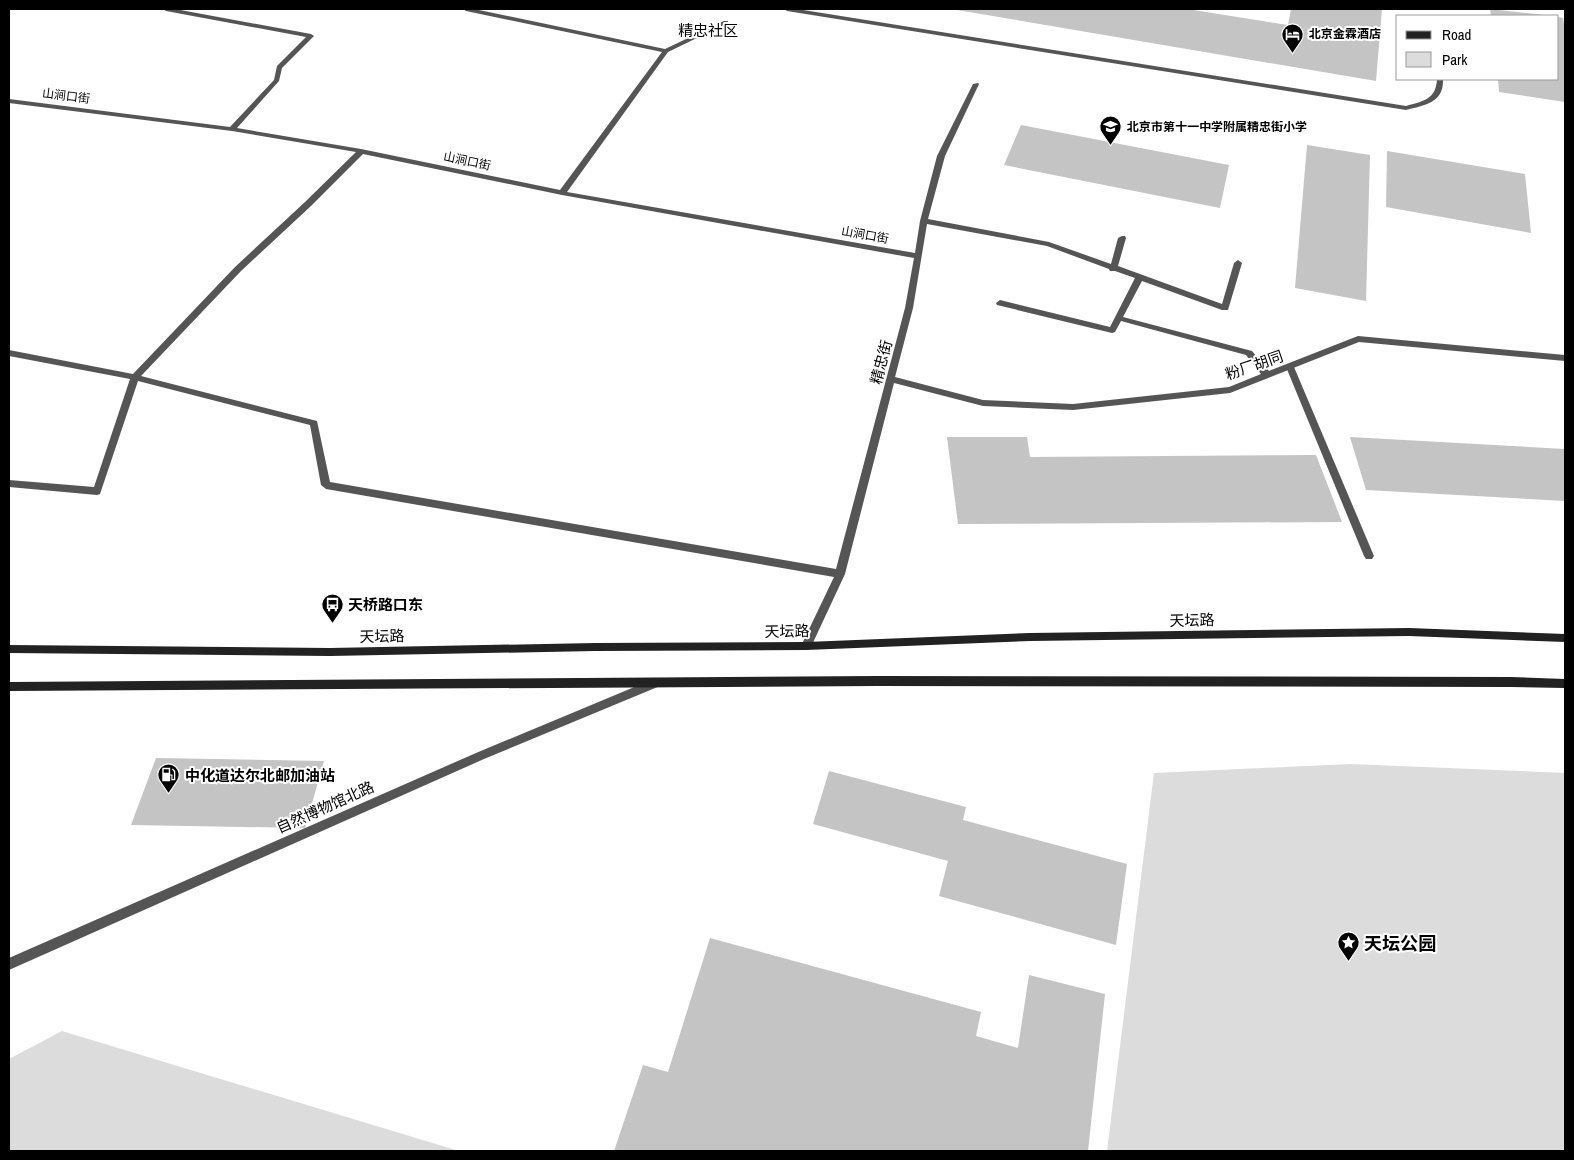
<svg xmlns="http://www.w3.org/2000/svg" width="1574" height="1160" viewBox="0 0 1574 1160" font-family="'Archivo Narrow','Noto Sans SC',sans-serif">
  <style>
    .green { fill: #dcdcdc }
    .building { fill: #c4c4c4 }
    .lines { fill: none; stroke-linecap: round; stroke-linejoin: round }
    .lane { fill: #555; fill-rule: evenodd }
    .street { fill: #555; fill-rule: evenodd }
    .secondary { fill: #222; fill-rule: evenodd }
    .labels { text-anchor: middle; dominant-baseline: central; stroke-width: 4; stroke-linejoin: round; paint-order: stroke }
    .far-poi-label { font-size: 12px; font-weight: bold; fill: #000; stroke: #fff; text-anchor: start }
    .far-street-label { font-size: 12px; fill: #000; stroke: #fff }
    .far-quarter-label { font-size: 15px; fill: #000; stroke: #fff }
    .street-label { font-size: 15px; fill: #000; stroke: #fff }
    .poi-label { font-size: 15px; font-weight: bold; fill: #000; stroke: #fff; text-anchor: start }
    .near-poi-label { font-size: 18px; font-weight: bold; fill: #000; stroke: #fff; text-anchor: start }
  </style>
  <rect width="100%" height="100%" fill="#fff"/>
  <g class="green">
    <polygon points="1350,764 1565,773 1565,1151 1107,1151 1154,773"/>
    <polygon points="62,1031 459,1151 9,1151 9,1059"/>
  </g>
  <g class="building">
    <polygon points="951,9 1187,9 1288,25 1291,9 1382,9 1376,81"/>
    <polygon points="1490,9 1544,15 1544,16 1491,16"/>
    <polygon points="1558,17 1563,18 1565,32 1565,102 1499,92 1498,79 1558,79"/>
    <polygon points="1021,125 1229,165 1220,208 1004,165"/>
    <polygon points="1307,145 1370,155 1366,301 1295,288"/>
    <polygon points="1387,151 1525,174 1531,233 1386,207"/>
    <polygon points="947,437 1027,437 1030,457 1316,455 1342,522 958,524"/>
    <polygon points="1350,437 1565,449 1565,501 1366,490"/>
    <polygon points="156,758 324,761 305,828 131,825"/>
    <polygon points="829,771 966,807 963,820 1127,864 1116,945 939,896 948,861 813,824"/>
    <polygon points="710,938 981,1012 976,1036 1018,1048 1029,975 1105,994 1088,1151 614,1151 643,1065 668,1072"/>
  </g>
  <g class="lines">
    <g class="lane">
      <path d="M163,9H175L311,34L314,36L282,68L279,81L237,128L361,149L560,190L662,52L466,11L463,9H474L665,49L724,21H728V23L668,52L567,192L915,253L920,221L937,156L973,84L978,83L979,84L945,156L928,219L1049,242L1111,264L1118,238L1122,236H1125L1126,238L1118,266L1222,304L1234,263L1238,260L1242,263L1228,310H1222L1142,281L1123,317L1252,351L1269,371L1358,336L1565,355V361L1359,342L1230,393L1073,410L983,406L894,383L845,574L810,649L806,650L802,649L801,646L834,577L326,489L321,485L310,425L138,381L100,494L97,495L9,487V480L94,487L130,379L9,356V350L133,374L235,267L305,202L356,152L232,131L9,103V99L230,127L274,80L277,66L306,37L166,11ZM363,154L562,195L914,258L905,308L836,569L330,482L317,421L141,376L241,271L311,206ZM927,224L1047,246L1109,269L1110,271H1115L1135,278L1110,327L1000,300L996,303L997,305L1112,333L1115,332L1121,321L1246,355L1261,374L1229,387L1073,404L983,400L895,377L913,308Z"/>
      <path d="M784,9H797L1406,106C1423,101 1436,100 1437,79H1443C1444,103 1425,105 1406,110L787,11Z"/>
    </g>
    <g class="street">
      <polygon points="1290,364 1294,367 1374,556 1372,559 1366,559 1364,556 1286,367"/>
      <polygon points="656,678 660,680 661,683 660,686 484,759 9,970 9,958 476,753"/>
    </g>
    <g class="secondary">
      <polygon points="1409,628 1565,634 1565,642 1409,636 1030,641 806,650 595,651 330,656 9,653 9,645 330,648 595,643 806,642 1030,633"/>
      <polygon points="878,676 1511,677 1565,679 1565,688 1511,687 878,686 9,691 9,682"/>
    </g>
  </g>
  <defs>
    <symbol id="hotel-pin" viewBox="-11 -11 22 30"><path d="M0 17L-7.5 6A9.5 9.5 0 1 1 7.5 6Z" fill="#000" stroke="#fff"/><path d="M-6-4.5h1.5V1H6V5H4.5V3h-9V5H-6ZM-4 0a1.8 1.8 0 1 1 3.6 0ZM.5 0V-2.5h3Q6-2.5 6 0Z" fill="#fff"/></symbol>
    <symbol id="school-pin" viewBox="-11 -11 22 30"><path d="M0 17L-7.5 6A9.5 9.5 0 1 1 7.5 6Z" fill="#000" stroke="#fff"/><path d="M0-5L7-2L0 1L-7-2ZM-4 1L0 2.5L4 1V4Q0 6-4 4Z" fill="#fff"/></symbol>
    <symbol id="bus-pin" viewBox="-11 -11 22 30"><path d="M0 17L-7.5 6A9.5 9.5 0 1 1 7.5 6Z" fill="#000" stroke="#fff"/><path d="M-5-6H5V4H4V6H2V4H-2V6H-4V4H-5ZM-3.5-4V0h7V-4ZM-3.5 1.2v1.5H-2V1.2ZM2 1.2v1.5H3.5V1.2Z" fill="#fff"/></symbol>
    <symbol id="fuel-pin" viewBox="-11 -11 22 30"><path d="M0 17L-7.5 6A9.5 9.5 0 1 1 7.5 6Z" fill="#000" stroke="#fff"/><path d="M-5.5-6h7V0h2V4h1.3V-2.5L3-4.5l.8-.8L6-3V5H2.5V1h-1V6h-7ZM-4.2-4.7v3.2H.2V-4.7Z" fill="#fff"/></symbol>
    <symbol id="sight-pin" viewBox="-11 -11 22 30"><path d="M0 17L-7.5 6A9.5 9.5 0 1 1 7.5 6Z" fill="#000" stroke="#fff"/><path d="M0-6L1.8-2.2L6-1.7L2.9 1.2L3.7 5.4L0 3.3L-3.7 5.4L-2.9 1.2L-6-1.7L-1.8-2.2Z" fill="#fff"/></symbol>
  </defs>
  <g fill-rule="evenodd">
    <use href="#hotel-pin" x="1280" y="22" width="25" height="34"/>
    <use href="#school-pin" x="1098" y="114" width="25" height="34"/>
    <use href="#bus-pin" x="320" y="592" width="25" height="34"/>
    <use href="#fuel-pin" x="156" y="762" width="25" height="34"/>
    <use href="#sight-pin" x="1336" y="930" width="25" height="34"/>
  </g>
  <g class="labels">
    <g class="far-poi-label">
      <text x="1309" y="34">北京金霖酒店</text>
      <text x="1127" y="127">北京市第十一中学附属精忠街小学</text>
    </g>
    <g class="far-street-label">
      <text transform="translate(66 96) rotate(7)">山涧口街</text>
      <text transform="translate(467 161) rotate(12)">山涧口街</text>
      <text transform="translate(865 235) rotate(10)">山涧口街</text>
    </g>
    <g class="far-quarter-label">
      <text x="708" y="30">精忠社区</text>
    </g>
    <g class="street-label">
      <text transform="translate(881 362) rotate(-75)">精忠街</text>
      <text transform="translate(1254 365) rotate(-19)">粉厂胡同</text>
      <text transform="translate(1192 620) rotate(-1)">天坛路</text>
      <text transform="translate(787 631) rotate(-1)">天坛路</text>
      <text transform="translate(382 636) rotate(-1)">天坛路</text>
      <text transform="translate(325 807) rotate(-24)">自然博物馆北路</text>
    </g>
    <g class="poi-label">
      <text x="348" y="604">天桥路口东</text>
      <text x="185" y="775">中化道达尔北邮加油站</text>
    </g>
    <g class="near-poi-label">
      <text x="1364" y="943">天坛公园</text>
    </g>
  </g>
  <rect width="1574" height="1160" fill="none" stroke="#000000" stroke-width="20"/>
  <rect x="1396" y="15" width="162" height="65" fill="#ffffff" stroke="#999999"/>
  <rect x="1406" y="31" width="25" height="8" fill="#222222" stroke="#999999"/>
  <text x="1442" y="40" font-size="15" fill="#000000">Road</text>
  <rect x="1406" y="52" width="25" height="15" fill="#dcdcdc" stroke="#999999"/>
  <text x="1442" y="65" font-size="15" fill="#000000">Park</text>
</svg>
